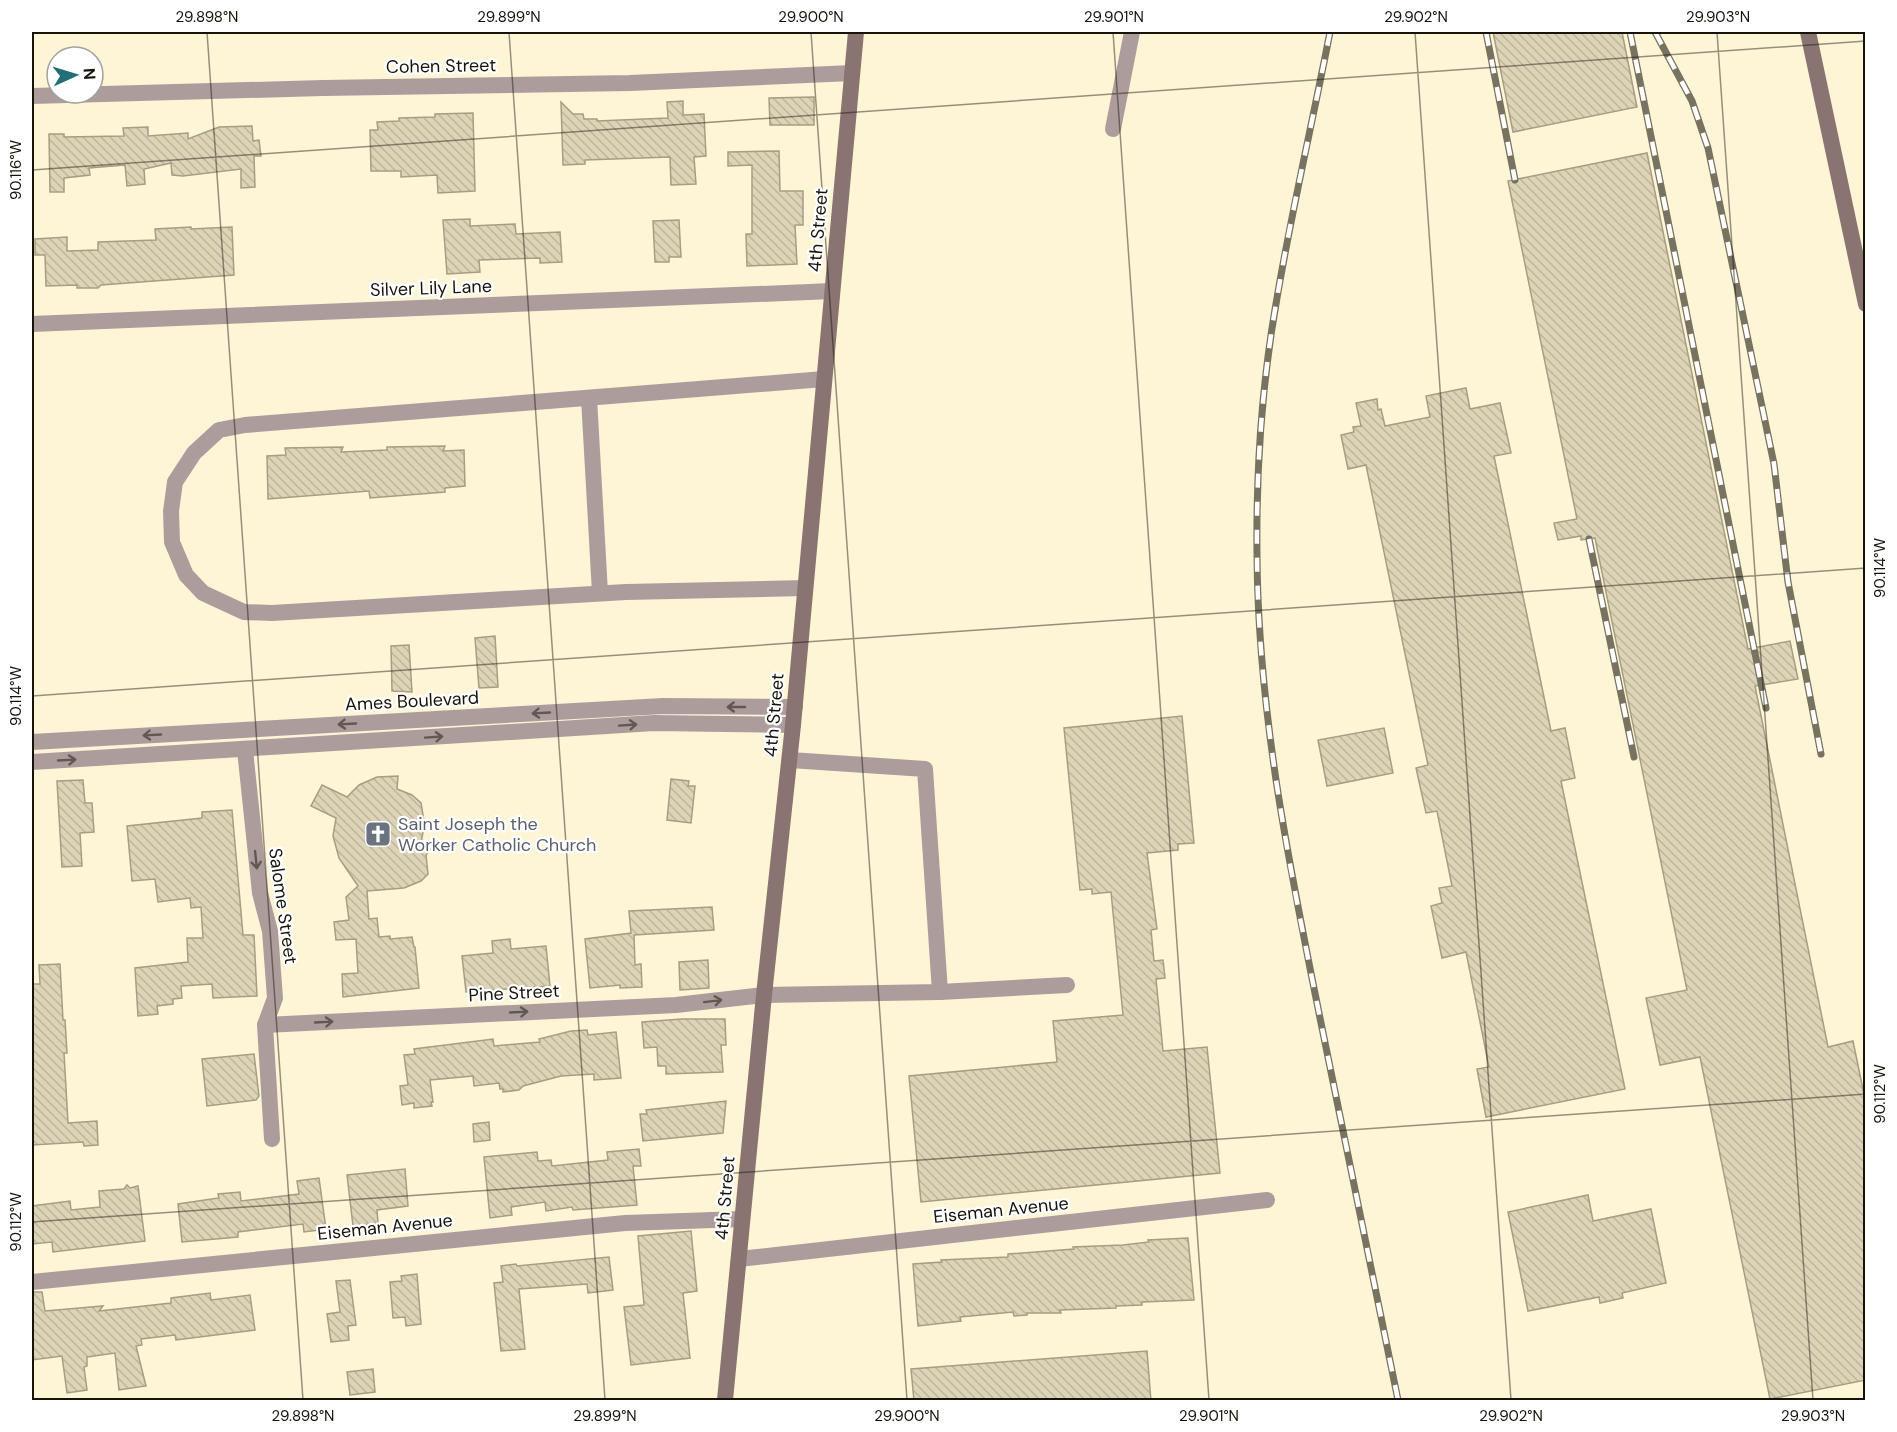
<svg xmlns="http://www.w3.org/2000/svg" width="1897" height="1432" viewBox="0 0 1897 1432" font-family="'DM Sans',sans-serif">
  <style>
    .building { fill: url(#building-back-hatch); stroke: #a69d82; stroke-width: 1.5 }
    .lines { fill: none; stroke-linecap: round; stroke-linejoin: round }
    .minor { stroke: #ac9d9c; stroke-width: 16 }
    .tertiary { stroke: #ac9d9c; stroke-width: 16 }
    .secondary { stroke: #897472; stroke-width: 16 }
    .rail-casing { stroke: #787260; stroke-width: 7 }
    .rail { stroke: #fff; stroke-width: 4.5; stroke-dasharray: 14; stroke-linecap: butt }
    .oneway { stroke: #615852 }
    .ticks { fill: none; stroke: #161309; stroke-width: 1.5; stroke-opacity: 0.45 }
    .labels { text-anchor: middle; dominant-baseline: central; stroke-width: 4.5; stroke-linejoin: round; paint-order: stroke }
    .street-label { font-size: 18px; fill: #161309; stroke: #fff }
    .worship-label { font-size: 18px; fill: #5b616d; stroke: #fff; text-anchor: start }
    .neatline { fill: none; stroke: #161309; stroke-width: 2 }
    .ticks-label { font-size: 15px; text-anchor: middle; fill: #161309 }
  </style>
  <defs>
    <pattern id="building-back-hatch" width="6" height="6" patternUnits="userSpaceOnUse" patternTransform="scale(1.5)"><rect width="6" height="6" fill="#ddd4b8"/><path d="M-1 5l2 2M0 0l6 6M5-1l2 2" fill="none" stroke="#bdb59d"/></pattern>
  </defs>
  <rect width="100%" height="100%" fill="#fef5d7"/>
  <g class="building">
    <polygon points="1493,32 1622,32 1637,107 1513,132"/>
    <polygon points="814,97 814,125 770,125 769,98"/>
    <polygon points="683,101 683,115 704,114 706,156 694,157 696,184 671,185 670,157 585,160 585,164 563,165 561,102 573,114 583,114 584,119 597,119 597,121 668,118 667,102"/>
    <polygon points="473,113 475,191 438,193 437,175 401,177 401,171 371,171 370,130 378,130 377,122 399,121 399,118 435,117 435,114"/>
    <polygon points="252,126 253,141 259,140 261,156 254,156 255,187 241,188 241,169 183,176 172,175 171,163 144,169 145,184 127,186 125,165 89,168 90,175 64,178 64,192 50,192 49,134 64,134 64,137 124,136 123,128 148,127 148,136 188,133 188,139 219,127"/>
    <polygon points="779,151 780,191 803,191 803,225 795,225 797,264 747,266 746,234 752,234 752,165 728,166 728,152"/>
    <polygon points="1647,153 1748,649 1790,641 1798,679 1755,686 1828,1047 1853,1041 1866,1104 1866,1380 1770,1399 1700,1057 1660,1065 1646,998 1687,990 1595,538 1581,540 1581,536 1558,540 1554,523 1577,519 1508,181"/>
    <polygon points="470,219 470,226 515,224 516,234 560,232 562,262 540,263 540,258 479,260 480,272 447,274 443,220"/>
    <polygon points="679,220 681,257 669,257 669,262 655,262 653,221"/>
    <polygon points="191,227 191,229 232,227 234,275 101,285 98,288 77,288 77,285 46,286 45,255 35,255 35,239 67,237 67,251 98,250 98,242 156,240 155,229"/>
    <polygon points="1466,388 1470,409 1500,403 1511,453 1494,456 1551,731 1565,728 1575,778 1561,781 1625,1089 1486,1117 1477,1069 1489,1067 1466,952 1442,958 1431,906 1442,903 1439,888 1452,886 1437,811 1426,813 1416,768 1428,765 1366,465 1348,469 1341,435 1354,432 1353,427 1361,426 1356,403 1377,399 1378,410 1381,409 1385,426 1430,417 1426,396"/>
    <polygon points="445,446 443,451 464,450 465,486 445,488 445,492 370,498 369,491 268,499 267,456 286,455 285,448 343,447 341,452 387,450 387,447"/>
    <polygon points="495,636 498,687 479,688 475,638"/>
    <polygon points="409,645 412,692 392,691 391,646"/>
    <polygon points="1182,716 1194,843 1178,844 1178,850 1147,853 1157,929 1151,930 1154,961 1163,960 1165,978 1156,979 1163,1051 1207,1047 1220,1173 921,1202 909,1076 1057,1062 1053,1021 1123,1015 1111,892 1092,894 1092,889 1080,890 1064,728"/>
    <polygon points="1384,728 1393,773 1327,786 1318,740"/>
    <polygon points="398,776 397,789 412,795 421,803 424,821 420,823 423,832 421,843 430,849 426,855 428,874 421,881 404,888 367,891 369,919 377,918 379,937 390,936 390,939 412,937 414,947 415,947 419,988 343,997 342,974 358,973 356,939 336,940 334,922 349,920 346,897 358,886 339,858 333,836 336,818 311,806 322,785 347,797 359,785 377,777"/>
    <polygon points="671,779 689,781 688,786 695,786 691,823 667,820"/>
    <polygon points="83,780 85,803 92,803 94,832 80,833 82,866 62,867 57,781"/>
    <polygon points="232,810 243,935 254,935 257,996 213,998 212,984 181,986 182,998 173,999 173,1004 157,1006 158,1014 138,1016 135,968 188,962 187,938 203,938 201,907 191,908 190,898 158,902 155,879 132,881 127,826 202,818 202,812"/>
    <polygon points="712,907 714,930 634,935 635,965 641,964 642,987 620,988 620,985 590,988 585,939 631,933 629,911"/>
    <polygon points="510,939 511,949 546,946 550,986 466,992 462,956 493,953 492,941"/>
    <polygon points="708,960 709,988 680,990 679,962"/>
    <polygon points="60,964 63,1020 65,1020 67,1053 64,1053 68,1123 97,1121 98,1145 84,1146 83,1142 32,1145 32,984 40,984 39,965"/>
    <polygon points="682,1019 725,1019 726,1045 721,1045 723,1072 666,1074 666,1066 658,1066 657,1047 644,1048 642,1022"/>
    <polygon points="587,1030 588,1035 616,1032 621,1078 594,1080 594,1074 561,1076 523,1086 519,1090 503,1092 503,1089 500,1089 499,1083 474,1086 473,1076 430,1080 433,1102 431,1102 432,1106 414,1108 414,1103 402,1105 400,1086 408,1085 404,1055 415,1054 414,1049 493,1039 494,1046 540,1042 539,1039 571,1031"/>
    <polygon points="254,1054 259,1096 256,1100 207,1106 202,1059"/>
    <polygon points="726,1101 723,1133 643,1141 640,1114 647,1114 646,1110"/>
    <polygon points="489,1122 490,1140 474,1142 473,1124"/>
    <polygon points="639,1149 641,1166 633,1166 637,1205 573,1210 572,1207 546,1211 545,1202 511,1207 512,1215 490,1218 484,1157 537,1152 538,1161 551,1160 552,1166 608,1160 607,1152"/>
    <polygon points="405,1169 408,1206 377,1210 378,1223 353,1226 347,1175"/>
    <polygon points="319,1178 326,1229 304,1232 303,1224 238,1232 238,1237 182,1242 178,1204 219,1198 218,1194 240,1192 241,1201 299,1194 297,1181"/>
    <polygon points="127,1185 130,1188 138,1186 145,1241 53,1252 52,1242 32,1244 32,1206 70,1201 71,1210 100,1207 99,1191 124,1189"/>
    <polygon points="1588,1195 1593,1221 1651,1209 1666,1283 1622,1293 1623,1298 1600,1303 1599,1297 1528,1311 1508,1212"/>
    <polygon points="691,1231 697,1291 683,1293 690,1358 631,1365 624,1307 644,1305 638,1236"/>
    <polygon points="1188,1238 1194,1300 1142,1302 1142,1305 1116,1306 1116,1308 1060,1310 1061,1313 1027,1313 1027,1315 1014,1316 1013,1312 960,1317 961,1321 918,1326 913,1264 942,1262 941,1260 1008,1257 1008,1254 1074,1249 1073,1247 1123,1245 1149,1242 1148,1240"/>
    <polygon points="609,1257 613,1290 588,1293 587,1284 519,1289 525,1349 501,1351 494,1283 503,1282 501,1266 516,1264 517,1266"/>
    <polygon points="417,1274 421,1324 406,1326 405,1317 393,1318 390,1282 402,1281 401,1276"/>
    <polygon points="350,1280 356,1325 348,1326 349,1340 331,1342 327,1314 340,1312 336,1281"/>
    <polygon points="32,1292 42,1292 45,1311 103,1306 99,1311 171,1303 171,1298 210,1293 211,1300 250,1295 255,1330 176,1340 175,1335 141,1339 142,1345 136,1346 146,1386 119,1390 115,1353 87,1357 87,1366 84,1367 87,1390 67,1393 62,1356 32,1360"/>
    <polygon points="1147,1351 1151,1401 914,1401 911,1369"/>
    <polygon points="373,1369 375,1392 350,1395 347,1372"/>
  </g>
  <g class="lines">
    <g class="minor">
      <polyline points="32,96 323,88 630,83 852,73"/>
      <polyline points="1113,129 1132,32"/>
      <polyline points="32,324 832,291"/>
      <polyline points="589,398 600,593"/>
      <polyline points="805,588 626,592 272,613 244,612 203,593 186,575 172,542 171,511 175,482 194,453 219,430 245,425 824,379"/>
      <polyline points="245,750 260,893 270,931 275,998 265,1025 272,1139"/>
      <polyline points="790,760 925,769 940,992"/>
      <polyline points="265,1025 676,1005 764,995 940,992 1067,985"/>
      <polyline points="739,1259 1267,1200"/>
      <polyline points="32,1282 625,1223 742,1219"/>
    </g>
    <g class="tertiary">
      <polyline points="32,742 663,706 795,707"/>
      <polyline points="32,762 654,723 793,725"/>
    </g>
    <g class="secondary">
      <polyline points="1808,32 1866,304"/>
      <polyline points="725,1400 764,995 793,725 856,32"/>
    </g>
    <defs>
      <g id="rail">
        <path d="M1330,32C1313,120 1292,209 1277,298C1262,382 1256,470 1257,555C1258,713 1289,864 1320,1018C1346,1145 1372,1273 1398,1400"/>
        <polyline points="1486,32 1515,180"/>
        <polyline points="1630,32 1766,708"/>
        <polyline points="1655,32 1692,101 1708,148 1774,464 1788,582 1821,754"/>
        <polyline points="1589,539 1634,757"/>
      </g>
    </defs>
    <use href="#rail" class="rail-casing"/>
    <use href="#rail" class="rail"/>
  </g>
  <defs><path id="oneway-shaft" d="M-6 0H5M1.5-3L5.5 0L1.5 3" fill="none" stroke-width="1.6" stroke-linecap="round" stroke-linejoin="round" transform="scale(1.5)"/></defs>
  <g class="oneway">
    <use href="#oneway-shaft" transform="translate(736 707) rotate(-180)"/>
    <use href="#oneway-shaft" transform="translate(541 713) rotate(177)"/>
    <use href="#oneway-shaft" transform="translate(347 724) rotate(177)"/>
    <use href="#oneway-shaft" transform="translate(628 725) rotate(-4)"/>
    <use href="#oneway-shaft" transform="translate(152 735) rotate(177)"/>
    <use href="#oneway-shaft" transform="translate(434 737) rotate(-4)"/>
    <use href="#oneway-shaft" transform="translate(67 760) rotate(-3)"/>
    <use href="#oneway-shaft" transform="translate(256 860) rotate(84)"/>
    <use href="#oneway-shaft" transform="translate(713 1001) rotate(-7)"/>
    <use href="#oneway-shaft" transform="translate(519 1012) rotate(-3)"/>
    <use href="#oneway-shaft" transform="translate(324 1022) rotate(-3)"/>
  </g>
  <path class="ticks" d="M207,32L303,1400M509,32L605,1400M811,32L907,1400M1113,32L1209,1400M1415,32L1511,1400M1717,32L1813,1400M32,170L1866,41M32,696L1866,568M32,1222L1866,1094"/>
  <defs>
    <symbol id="church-square" viewBox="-11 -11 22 22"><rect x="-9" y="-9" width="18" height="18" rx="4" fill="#6b7280" stroke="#fff"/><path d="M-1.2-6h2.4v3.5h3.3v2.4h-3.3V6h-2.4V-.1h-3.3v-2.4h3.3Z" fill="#fff"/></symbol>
  </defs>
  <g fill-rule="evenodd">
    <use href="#church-square" x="363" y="819" width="30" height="30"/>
  </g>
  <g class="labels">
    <g class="street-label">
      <text transform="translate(441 66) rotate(-1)">Cohen Street</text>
      <text transform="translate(818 230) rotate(-85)">4th Street</text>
      <text transform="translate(431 288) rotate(-2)">Silver Lily Lane</text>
      <text transform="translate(412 701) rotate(-3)">Ames Boulevard</text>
      <text transform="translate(774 715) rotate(-85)">4th Street</text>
      <text transform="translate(283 906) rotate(82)">Salome Street</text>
      <text transform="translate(514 993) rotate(-3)">Pine Street</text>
      <text transform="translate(725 1198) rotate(-85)">4th Street</text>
      <text transform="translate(1001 1210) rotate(-6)">Eiseman Avenue</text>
      <text transform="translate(385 1227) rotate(-6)">Eiseman Avenue</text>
    </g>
    <g class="worship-label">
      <text x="398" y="824">Saint Joseph the<tspan x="398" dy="21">Worker Catholic Church</tspan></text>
    </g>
  </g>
  <rect width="1897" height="1432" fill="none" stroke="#ffffff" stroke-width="66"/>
  <g transform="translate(75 75) rotate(86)"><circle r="28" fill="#ffffff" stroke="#a2a19d" stroke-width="1.5"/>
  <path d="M0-4.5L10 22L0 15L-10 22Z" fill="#246e77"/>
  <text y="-9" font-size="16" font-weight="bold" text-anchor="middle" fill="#161309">N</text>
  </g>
  <rect x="33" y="33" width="1831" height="1366" class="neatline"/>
  <g class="ticks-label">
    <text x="207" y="22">29.898°N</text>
    <text x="509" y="22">29.899°N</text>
    <text x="811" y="22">29.900°N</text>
    <text x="1114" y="22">29.901°N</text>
    <text x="1416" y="22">29.902°N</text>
    <text x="1718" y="22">29.903°N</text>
    <text transform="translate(16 170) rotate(-90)" y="5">90.116°W</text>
    <text transform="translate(1880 568) rotate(-90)" y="5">90.114°W</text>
    <text transform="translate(16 696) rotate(-90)" y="5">90.114°W</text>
    <text transform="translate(1880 1094) rotate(-90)" y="5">90.112°W</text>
    <text transform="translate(16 1222) rotate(-90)" y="5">90.112°W</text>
    <text x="303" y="1421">29.898°N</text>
    <text x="605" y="1421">29.899°N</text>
    <text x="907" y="1421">29.900°N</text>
    <text x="1209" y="1421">29.901°N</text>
    <text x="1511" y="1421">29.902°N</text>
    <text x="1813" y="1421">29.903°N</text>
  </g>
</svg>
